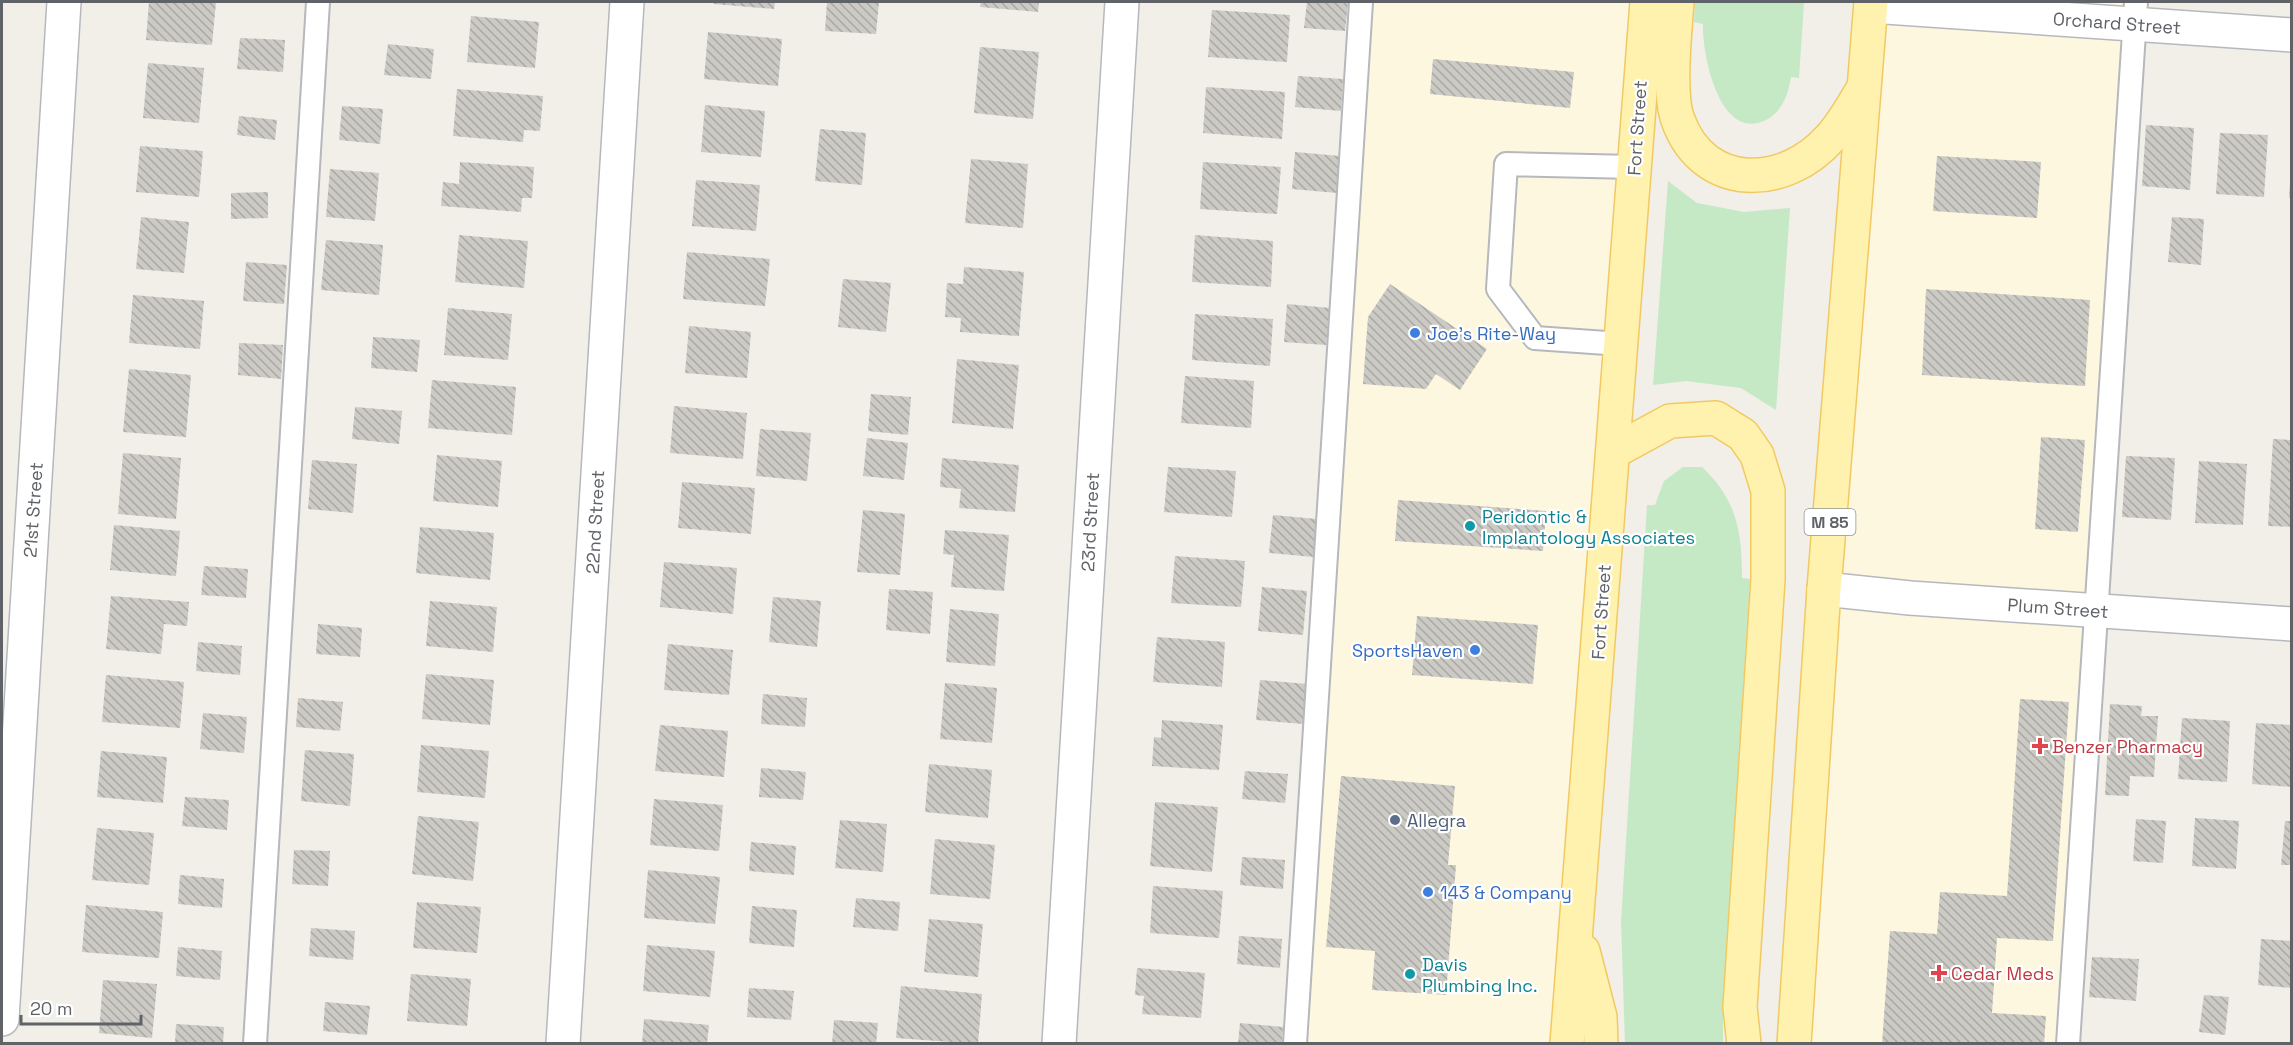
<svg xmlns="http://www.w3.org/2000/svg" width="2293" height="1045" viewBox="0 0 2293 1045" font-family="'Space Grotesk',sans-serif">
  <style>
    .commercial { fill: #fef7e0 }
    .green { fill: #c5e8c5 }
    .building { fill: url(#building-back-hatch) }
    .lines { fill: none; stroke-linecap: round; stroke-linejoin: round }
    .lane-casing { stroke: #b5b8bc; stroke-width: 26 }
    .street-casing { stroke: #b5b8bc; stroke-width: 36 }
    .primary-casing { stroke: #f2c960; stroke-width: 36 }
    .lane { stroke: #fff; stroke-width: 22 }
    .street { stroke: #fff; stroke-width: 33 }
    .primary { stroke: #fff2af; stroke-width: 33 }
    .shop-dot { fill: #3f7fe0; stroke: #fff; stroke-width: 2 }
    .culture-dot { fill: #0f9aa8; stroke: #fff; stroke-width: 2 }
    .health-dot { fill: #e0444e; stroke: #fff; stroke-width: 2 }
    .service-dot { fill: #5c6f8a; stroke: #fff; stroke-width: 2 }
    .labels { text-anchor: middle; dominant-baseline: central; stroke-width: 4.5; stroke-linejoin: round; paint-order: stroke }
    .shield { fill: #fff; stroke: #8f9295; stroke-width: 1.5 }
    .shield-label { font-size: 16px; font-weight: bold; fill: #5f6368 }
    .street-label { font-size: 18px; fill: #5f6368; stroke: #fff }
    .shop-label { font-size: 18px; fill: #366cbe; stroke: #fff; text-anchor: start }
    .culture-label { font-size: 18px; fill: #0d838f; stroke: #fff; text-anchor: start }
    .health-label { font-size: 18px; fill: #be3a42; stroke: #fff; text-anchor: start }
    .service-label { font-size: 18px; fill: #4e5e75; stroke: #fff; text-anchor: start }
  </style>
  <defs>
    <pattern id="building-back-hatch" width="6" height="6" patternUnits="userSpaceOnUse" patternTransform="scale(1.5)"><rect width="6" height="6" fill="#cccac5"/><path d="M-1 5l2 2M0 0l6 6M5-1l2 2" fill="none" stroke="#a9a8a4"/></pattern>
  </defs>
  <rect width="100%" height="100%" fill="#f1efe8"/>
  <g class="commercial">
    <polygon points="1361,2 1646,2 1567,1043 1295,1044"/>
    <polygon points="1871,2 2136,2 2068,1043 1794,1044"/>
  </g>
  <g class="green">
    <path d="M1695,2H1804L1799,78L1791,77C1788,94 1783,111 1766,120C1720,143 1702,55 1703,24L1694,22Z"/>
    <polygon points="1668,181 1697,203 1744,212 1790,208 1776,410 1741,388 1686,381 1653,385"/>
    <path d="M1683,467H1702C1737,500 1742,532 1742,578L1750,579L1723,1008V1043H1625L1621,921L1647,505H1655L1664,481Z"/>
  </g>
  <g class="building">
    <polygon points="149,2 216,2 212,45 146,40"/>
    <polygon points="714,2 775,2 774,9 714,4"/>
    <polygon points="827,2 879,2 876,34 825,31"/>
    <polygon points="981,2 1039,2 1038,12 980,7"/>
    <polygon points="1307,2 1348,3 1345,31 1304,28"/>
    <polygon points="1212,10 1290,15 1287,62 1208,57"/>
    <polygon points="471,16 539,22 535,68 467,62"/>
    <polygon points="708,32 782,39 778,86 704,79"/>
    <polygon points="240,38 285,40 283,72 237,69"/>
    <polygon points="388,44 434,49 431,79 384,75"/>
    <polygon points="980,47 1039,52 1033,119 974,113"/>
    <polygon points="1433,59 1574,72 1570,108 1430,94"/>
    <polygon points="148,63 204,68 199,123 143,118"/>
    <polygon points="1298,76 1343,79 1341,111 1295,107"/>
    <polygon points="1206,87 1285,92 1282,139 1203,133"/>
    <polygon points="457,89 543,96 540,131 524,130 523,142 453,136"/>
    <polygon points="705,105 765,111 761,157 701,152"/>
    <polygon points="342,106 383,109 380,144 339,140"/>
    <polygon points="239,116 277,120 275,140 237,135"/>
    <polygon points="2146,125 2194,128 2190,190 2142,186"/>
    <polygon points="820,129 866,133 862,185 815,181"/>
    <polygon points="2220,133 2268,135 2264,197 2216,194"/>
    <polygon points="140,146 203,151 199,197 136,192"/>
    <polygon points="1295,152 1340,156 1337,193 1292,189"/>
    <polygon points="1937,156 2041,162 2037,218 1933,211"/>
    <polygon points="971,159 1028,164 1023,228 965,223"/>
    <polygon points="460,162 534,167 532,198 522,198 521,212 441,206 443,182 459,184"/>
    <polygon points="1203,162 1281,167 1277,214 1200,209"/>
    <polygon points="330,169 379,173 375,221 326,217"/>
    <polygon points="696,180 760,185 756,231 692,226"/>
    <polygon points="2290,182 2292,182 2292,198 2289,198"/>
    <polygon points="268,192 268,218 231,219 231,193"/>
    <polygon points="141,217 189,222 184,273 136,269"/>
    <polygon points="2172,217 2204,219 2201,265 2168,262"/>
    <polygon points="459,235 528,241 524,288 455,282"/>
    <polygon points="1195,235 1273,241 1271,287 1192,282"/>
    <polygon points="326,240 383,245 379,295 321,290"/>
    <polygon points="687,252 770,259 765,306 683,299"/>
    <polygon points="246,262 287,265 284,304 243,301"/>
    <polygon points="964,267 1024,272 1019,336 960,332 961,318 945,317 947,283 963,284"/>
    <polygon points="843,279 891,283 886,332 838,327"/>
    <polygon points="1390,284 1487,349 1460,390 1436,374 1426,389 1363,384 1368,317"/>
    <polygon points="1926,289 2090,300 2085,386 1922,375"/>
    <polygon points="133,295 204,301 200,349 129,343"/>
    <polygon points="1287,304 1330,308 1326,345 1284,342"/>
    <polygon points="448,308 512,314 508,360 444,355"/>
    <polygon points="1195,314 1273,319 1270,366 1192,360"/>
    <polygon points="689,326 751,332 747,378 685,373"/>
    <polygon points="373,337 420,340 417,372 371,368"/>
    <polygon points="239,343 283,345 281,379 238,375"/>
    <polygon points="957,359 1019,365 1013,429 952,423"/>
    <polygon points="129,369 191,375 186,437 123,432"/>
    <polygon points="1185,376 1254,381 1251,428 1181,423"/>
    <polygon points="432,380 516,387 512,435 428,428"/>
    <polygon points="871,394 911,397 908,435 868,431"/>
    <polygon points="674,406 747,413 743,459 670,453"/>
    <polygon points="355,407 402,411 399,444 352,439"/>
    <polygon points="760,429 811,433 807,481 756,476"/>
    <polygon points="2041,437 2085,440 2078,532 2035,529"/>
    <polygon points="867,438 908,443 904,480 863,476"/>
    <polygon points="2273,439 2292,440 2292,527 2268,526"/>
    <polygon points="123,453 181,458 176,519 118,514"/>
    <polygon points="437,455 502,461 498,507 433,501"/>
    <polygon points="2126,456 2175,458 2171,520 2122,517"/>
    <polygon points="942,458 1019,465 1015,512 959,508 961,489 940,487"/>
    <polygon points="312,460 357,464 353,513 308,509"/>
    <polygon points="2199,461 2247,464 2243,525 2195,523"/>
    <polygon points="1168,467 1236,471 1232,517 1164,512"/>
    <polygon points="682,482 755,488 751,534 678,528"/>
    <polygon points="1398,500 1546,511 1543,551 1395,541"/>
    <polygon points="863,510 905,514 900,575 857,572"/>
    <polygon points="1273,515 1317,519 1314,557 1269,553"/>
    <polygon points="114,525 180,531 176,576 110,570"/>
    <polygon points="420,527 494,533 490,580 416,573"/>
    <polygon points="945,530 1009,535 1004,591 951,587 954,555 943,554"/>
    <polygon points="1175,556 1245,561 1241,607 1171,603"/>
    <polygon points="664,562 737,568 733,614 660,607"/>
    <polygon points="204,566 248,569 246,598 201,595"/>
    <polygon points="1262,587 1307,591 1303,635 1258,631"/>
    <polygon points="889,589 933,592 930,634 886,630"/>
    <polygon points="111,596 189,602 187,626 164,624 161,654 106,649"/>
    <polygon points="773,597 821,601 817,647 769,642"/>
    <polygon points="430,601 497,607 493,652 426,646"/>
    <polygon points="950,609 999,614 995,666 946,662"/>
    <polygon points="1417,616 1538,625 1533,684 1412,675"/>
    <polygon points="318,624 362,628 360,657 316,654"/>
    <polygon points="1157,637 1225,642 1222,687 1153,682"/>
    <polygon points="198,642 242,646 240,675 196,671"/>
    <polygon points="668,644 733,650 729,695 664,690"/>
    <polygon points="426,674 494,680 490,725 422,719"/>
    <polygon points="106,675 184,682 180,728 102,722"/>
    <polygon points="1260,680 1307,684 1304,724 1256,720"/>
    <polygon points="945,683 997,688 992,743 940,739"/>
    <polygon points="763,694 807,698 805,727 761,724"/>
    <polygon points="298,698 343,702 340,731 296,727"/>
    <polygon points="2020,699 2069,702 2053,941 1997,938 1992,1013 2046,1016 2044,1044 1882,1044 1890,931 1937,934 1940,892 2007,896"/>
    <polygon points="2110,704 2142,706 2141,716 2158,716 2154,777 2130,776 2129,796 2105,795"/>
    <polygon points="203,713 247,717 244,753 200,749"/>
    <polygon points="2182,718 2230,721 2227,782 2178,779"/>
    <polygon points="1162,720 1223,725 1219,770 1152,766 1154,737 1161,738"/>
    <polygon points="2256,723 2292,725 2292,787 2252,784"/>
    <polygon points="660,725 728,731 724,777 655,771"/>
    <polygon points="421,745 489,751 485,798 417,792"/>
    <polygon points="305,750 354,754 350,806 301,801"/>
    <polygon points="101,751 167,757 163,803 97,797"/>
    <polygon points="929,764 992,770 988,818 925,812"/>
    <polygon points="761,768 806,772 803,800 759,797"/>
    <polygon points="1245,771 1288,774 1285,803 1242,799"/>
    <polygon points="1341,776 1455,786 1448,865 1456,865 1446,995 1372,990 1375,951 1326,947"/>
    <polygon points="185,797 229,800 227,830 182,826"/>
    <polygon points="654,799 723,805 719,851 650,845"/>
    <polygon points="1155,802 1218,807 1212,872 1150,866"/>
    <polygon points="418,816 479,822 473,881 412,874"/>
    <polygon points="2195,818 2239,821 2236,869 2192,866"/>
    <polygon points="2136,819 2166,821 2163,863 2133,861"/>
    <polygon points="840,820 887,824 883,872 835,868"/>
    <polygon points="2285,821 2292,821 2292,865 2281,865"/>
    <polygon points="97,828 154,833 149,885 92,880"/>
    <polygon points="935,839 995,845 990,899 930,894"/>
    <polygon points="751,842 796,846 794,875 749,871"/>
    <polygon points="294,850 330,851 328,886 292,884"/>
    <polygon points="1242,857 1285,860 1283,889 1240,885"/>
    <polygon points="648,870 720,877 715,924 644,918"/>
    <polygon points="180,875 224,879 222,908 178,904"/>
    <polygon points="1153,886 1223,891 1219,938 1150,933"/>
    <polygon points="856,898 900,902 898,931 853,927"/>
    <polygon points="417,902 481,907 477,953 413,948"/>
    <polygon points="86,905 163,912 159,958 82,952"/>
    <polygon points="752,906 797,910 794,947 749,943"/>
    <polygon points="929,919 983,924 978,977 924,972"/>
    <polygon points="311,928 355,931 353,960 309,956"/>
    <polygon points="1239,936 1282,939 1280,968 1237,964"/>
    <polygon points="2261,939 2292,941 2292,988 2258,985"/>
    <polygon points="647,945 715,951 710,997 643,991"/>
    <polygon points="178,947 222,951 220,980 176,976"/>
    <polygon points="2092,957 2139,959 2136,1001 2089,997"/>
    <polygon points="1137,968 1205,973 1201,1018 1142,1014 1144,996 1135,995"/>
    <polygon points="411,974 471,979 467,1026 407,1021"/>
    <polygon points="103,980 157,984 152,1038 99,1033"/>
    <polygon points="901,986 982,994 978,1044 896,1038"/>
    <polygon points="749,988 794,991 791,1020 747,1017"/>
    <polygon points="2204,995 2229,997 2225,1035 2199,1032"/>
    <polygon points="325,1002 370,1006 367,1035 323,1031"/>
    <polygon points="644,1019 709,1025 707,1044 642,1044"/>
    <polygon points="834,1020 878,1023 876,1044 832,1044"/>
    <polygon points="1240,1023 1283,1027 1282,1044 1238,1044"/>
    <polygon points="176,1024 224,1027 223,1044 175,1044"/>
  </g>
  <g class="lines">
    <defs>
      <g id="lane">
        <polyline points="1621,344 1535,338 1498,289 1506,164 1634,167"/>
        <polyline points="255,1044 318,2"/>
        <polyline points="1295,1044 1361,2"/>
        <polyline points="2068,1044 2136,2"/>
      </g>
      <g id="street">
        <polyline points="1871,6 2292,35"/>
        <polyline points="1824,589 1910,598 2292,624"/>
        <polyline points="2,1019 64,2"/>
        <polyline points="563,1044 627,2"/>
        <polyline points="1059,1044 1122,2"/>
      </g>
      <g id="primary">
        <path d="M1677,2C1675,31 1668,94 1678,120C1704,192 1785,189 1830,138C1843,124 1853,105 1863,89"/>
        <polyline points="1613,452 1670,421 1716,418 1743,435 1757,455 1768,491 1768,579 1740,1007 1744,1044"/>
        <polyline points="1583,951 1600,1017 1601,1044"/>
        <polyline points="1567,1044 1647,2"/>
        <polyline points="1794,1044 1824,589 1871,2"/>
      </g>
    </defs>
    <use href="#lane" class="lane-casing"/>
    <use href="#street" class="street-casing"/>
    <use href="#primary" class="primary-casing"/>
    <use href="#lane" class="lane"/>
    <use href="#street" class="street"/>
    <use href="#primary" class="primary"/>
  </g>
  <g class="shop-dot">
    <circle cx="1415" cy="333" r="6"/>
    <circle cx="1475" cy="650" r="6"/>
    <circle cx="1428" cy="892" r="6"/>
  </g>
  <g class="culture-dot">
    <circle cx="1470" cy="526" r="6"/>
    <circle cx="1410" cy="974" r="6"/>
  </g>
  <g class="health-dot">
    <path d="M2037 737h6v6h6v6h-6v6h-6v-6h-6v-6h6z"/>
    <path d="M1936 964h6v6h6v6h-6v6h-6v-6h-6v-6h6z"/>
  </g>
  <circle class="service-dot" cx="1395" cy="820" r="6"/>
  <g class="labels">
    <rect class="shield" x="1804.5" y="509" width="51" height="26" rx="4.5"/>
    <g class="shield-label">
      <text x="1830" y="522">M 85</text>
    </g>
    <g class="street-label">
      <text transform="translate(2117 23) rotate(4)">Orchard Street</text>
      <text transform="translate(1637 128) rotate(-86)">Fort Street</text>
      <text transform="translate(33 510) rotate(-86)">21st Street</text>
      <text transform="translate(595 522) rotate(-87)">22nd Street</text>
      <text transform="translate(1090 522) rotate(-87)">23rd Street</text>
      <text transform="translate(2058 608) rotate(4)">Plum Street</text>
      <text transform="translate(1601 612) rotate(-86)">Fort Street</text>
    </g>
    <g class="shop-label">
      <text x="1427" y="333">Joe's Rite-Way</text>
      <text x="1463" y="650" text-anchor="end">SportsHaven</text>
      <text x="1440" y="892">143 &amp; Company</text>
    </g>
    <g class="culture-label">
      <text x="1482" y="516">Peridontic &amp;<tspan x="1482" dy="21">Implantology Associates</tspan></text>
      <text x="1422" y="964">Davis<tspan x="1422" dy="21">Plumbing Inc.</tspan></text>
    </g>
    <g class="health-label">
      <text x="2052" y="746">Benzer Pharmacy</text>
      <text x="1951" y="973">Cedar Meds</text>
    </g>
    <g class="service-label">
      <text x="1407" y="820">Allegra</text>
    </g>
  </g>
  <rect width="2293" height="1045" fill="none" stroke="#5f6368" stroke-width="6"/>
  <path d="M21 1015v9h120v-9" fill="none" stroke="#5f6368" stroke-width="3"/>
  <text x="30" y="1015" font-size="18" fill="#5f6368" stroke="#ffffff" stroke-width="4.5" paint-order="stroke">20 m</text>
</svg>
